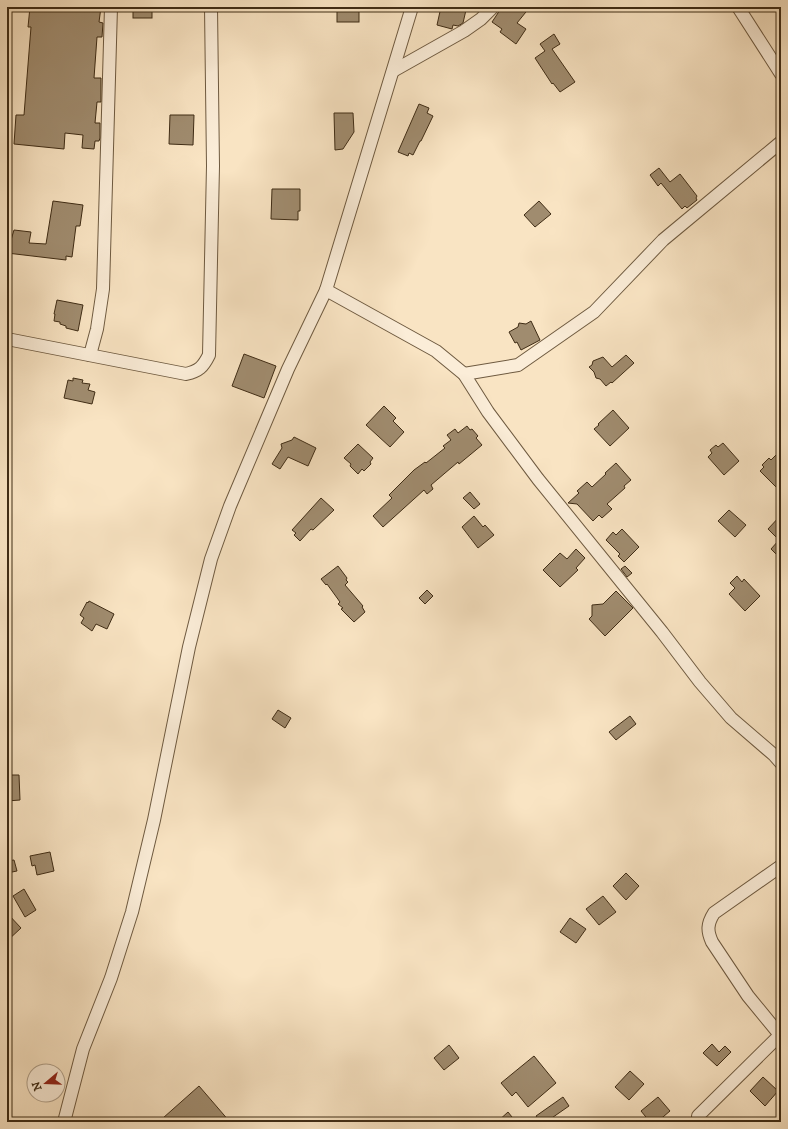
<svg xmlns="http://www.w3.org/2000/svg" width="788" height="1129" viewBox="0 0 788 1129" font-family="'IM FELL DW Pica',serif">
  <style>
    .building { fill: #a08c6f; stroke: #3f2c15 }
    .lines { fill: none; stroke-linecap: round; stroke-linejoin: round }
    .street-casing { stroke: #6e5a40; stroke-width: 14 }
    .street { stroke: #fbedd8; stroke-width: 12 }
  </style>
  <rect width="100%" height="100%" fill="#f9e4c3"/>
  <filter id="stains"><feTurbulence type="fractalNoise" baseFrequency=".005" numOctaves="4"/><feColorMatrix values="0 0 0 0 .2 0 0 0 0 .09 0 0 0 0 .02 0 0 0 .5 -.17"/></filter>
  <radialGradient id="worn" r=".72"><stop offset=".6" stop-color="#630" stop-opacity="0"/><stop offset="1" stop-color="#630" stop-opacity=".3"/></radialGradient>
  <g class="building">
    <polygon points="30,7 62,7 83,9 83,7 101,7 99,22 103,23 102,37 97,37 94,78 101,78 101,102 97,102 95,123 100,123 100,138 99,141 95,141 94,149 82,148 83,135 65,133 64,149 14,144 16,115 24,115 31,27 28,27"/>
    <rect x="133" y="7" width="19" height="11"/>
    <rect x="337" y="7" width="22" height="15"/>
    <polygon points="441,7 453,7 466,10 463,23 458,26 453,25 452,29 437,25"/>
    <polygon points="502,7 530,7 517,23 526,29 516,44 500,32 502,29 492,22"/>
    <polygon points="554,34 560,44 552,49 575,82 560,92 553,83 552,84 535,58 545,51 540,44"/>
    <polygon points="419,104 429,108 427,113 433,116 421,141 420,141 413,155 409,153 408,156 398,152"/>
    <polygon points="334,113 353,113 354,132 343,149 335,150"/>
    <polygon points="170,115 194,115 193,145 169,144"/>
    <polygon points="659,168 670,182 680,174 697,196 696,198 697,200 687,208 685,206 682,209 661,183 658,186 650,175"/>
    <polygon points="272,189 300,189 300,211 298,211 298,220 271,219"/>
    <polygon points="53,201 83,205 80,226 76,226 72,257 66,256 66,260 7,253 8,240 11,240 14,230 31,232 29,243 46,244"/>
    <polygon points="539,201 551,214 535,227 524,215"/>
    <polygon points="57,300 83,305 78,331 66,328 66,326 60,324 60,322 54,321 55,314 54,314"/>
    <polygon points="531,321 540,340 521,350 517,342 515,343 509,332 518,327 519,323 526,324"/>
    <polygon points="244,354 276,366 264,398 232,386"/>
    <polygon points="626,355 634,363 612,383 611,382 606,386 600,379 596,378 594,372 589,367 592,365 593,361 603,357 612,367"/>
    <polygon points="73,378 83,380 82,383 90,384 88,390 95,392 92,404 64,398 68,380 73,381"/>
    <polygon points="384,406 396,418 393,421 404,432 390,447 366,425"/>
    <polygon points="613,410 629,428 610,446 594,429 599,425 598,424"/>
    <polygon points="467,426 470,430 472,429 478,436 476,438 482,445 459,464 458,462 431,485 433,489 427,494 424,490 383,527 373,516 392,498 389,495 414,470 425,462 426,463 445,448 443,446 451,440 447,435 455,429 458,433"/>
    <polygon points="294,437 316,448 308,466 288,457 280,469 272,464 282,448 281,444 292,440"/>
    <polygon points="723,443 739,461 724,475 708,457 712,453 710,450 716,445 718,447"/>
    <polygon points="358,444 373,458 370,462 371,464 364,471 362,469 358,474 350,466 351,464 344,458"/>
    <polygon points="776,455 781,460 781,482 776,487 760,471 764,467 762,465 769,458 771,460"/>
    <polygon points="616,463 631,480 624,486 625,488 607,504 612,509 602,518 599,515 593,521 577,504 568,503 579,493 577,491 587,482 592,487 606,474 605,473"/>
    <polygon points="470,492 480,504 474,509 463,498"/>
    <polygon points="321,498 334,510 313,530 311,529 300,541 294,535 296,533 292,530"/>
    <polygon points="729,510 746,525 735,537 718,521"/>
    <polygon points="781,515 781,559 771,549 779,540 768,529"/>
    <polygon points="474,516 483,527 485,525 494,535 478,548 462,527"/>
    <polygon points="622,529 639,547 624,562 618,556 620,554 606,540 613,532 616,535"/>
    <polygon points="576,549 585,558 576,568 578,570 560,587 543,570 560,553 567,559"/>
    <polygon points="338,566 347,578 346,580 348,582 345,585 363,606 362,607 365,612 354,622 341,609 343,608 338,604 340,602 327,584 326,585 321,579"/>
    <polygon points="625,566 632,573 627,577 621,569"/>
    <polygon points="737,576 742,582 744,579 760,596 745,611 729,594 735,588 730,583"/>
    <polygon points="427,590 433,596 425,604 419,598"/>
    <polygon points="616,591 633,608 605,636 589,619 592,616 592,605 603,604"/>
    <polygon points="89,601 114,614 107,629 96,624 92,631 81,623 84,618 80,615 87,602 88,603"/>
    <polygon points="278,710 291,718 285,728 272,719"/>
    <polygon points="630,716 636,724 616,740 609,732"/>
    <polygon points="7,775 19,775 20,800 7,801"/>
    <polygon points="50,852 54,871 37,875 35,865 32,866 30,856"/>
    <polygon points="14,860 17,871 7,873 7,861"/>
    <polygon points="626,873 639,886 626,900 613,886"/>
    <polygon points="24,889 36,910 25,917 13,896"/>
    <polygon points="603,896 616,912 599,925 586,909"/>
    <polygon points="7,913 21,928 7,941"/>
    <polygon points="570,918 586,929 576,943 560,932"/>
    <polygon points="712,1044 719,1052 725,1046 731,1052 717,1066 703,1053"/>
    <polygon points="449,1045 459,1058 444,1070 434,1058"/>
    <polygon points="534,1056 556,1083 528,1107 516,1092 512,1096 501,1083"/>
    <polygon points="630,1071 644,1084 629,1100 615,1087"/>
    <polygon points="763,1077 778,1091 765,1106 750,1091"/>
    <polygon points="199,1086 230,1122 167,1122 163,1118"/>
    <polygon points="563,1097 569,1106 546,1122 540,1122 536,1116"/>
    <polygon points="658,1097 670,1111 657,1122 650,1122 641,1111"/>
    <polygon points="508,1112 516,1122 497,1122"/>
  </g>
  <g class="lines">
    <defs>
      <g id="street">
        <polyline points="738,7 781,74"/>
        <polyline points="393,71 464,31 481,19 493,7"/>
        <polyline points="326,290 436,351 464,374 488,412 538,479 662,632 700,682 731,718 774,755 781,763"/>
        <path d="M7,339L186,374C199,371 203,367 209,355L213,166L211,7"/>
        <polyline points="90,355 97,329 103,289 111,7"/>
        <polyline points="464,374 518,365 594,312 663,240 781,142"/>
        <path d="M698,1116L780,1035L748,996L712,942C707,931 707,924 714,913L781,866"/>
        <polyline points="64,1122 83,1049 111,978 132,912 154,820 189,647 211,559 230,506 288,369 326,290 412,7"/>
      </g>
    </defs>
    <use href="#street" class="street-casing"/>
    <use href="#street" class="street"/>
  </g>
  <rect width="788" height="1129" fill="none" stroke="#f9e4c3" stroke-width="24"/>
  <rect x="8" y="8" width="772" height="1113" fill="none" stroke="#3f2c15" stroke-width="2"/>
  <rect x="12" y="12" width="764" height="1105" fill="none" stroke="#3f2c15"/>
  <g transform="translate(46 1083) rotate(251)"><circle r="19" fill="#fbedd8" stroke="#b0a08a"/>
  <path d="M0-3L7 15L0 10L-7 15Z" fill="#8f2418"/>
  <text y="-6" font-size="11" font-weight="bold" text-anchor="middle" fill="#3f2c15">N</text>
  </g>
  <rect width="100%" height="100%" filter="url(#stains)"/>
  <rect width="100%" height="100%" fill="url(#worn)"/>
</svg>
